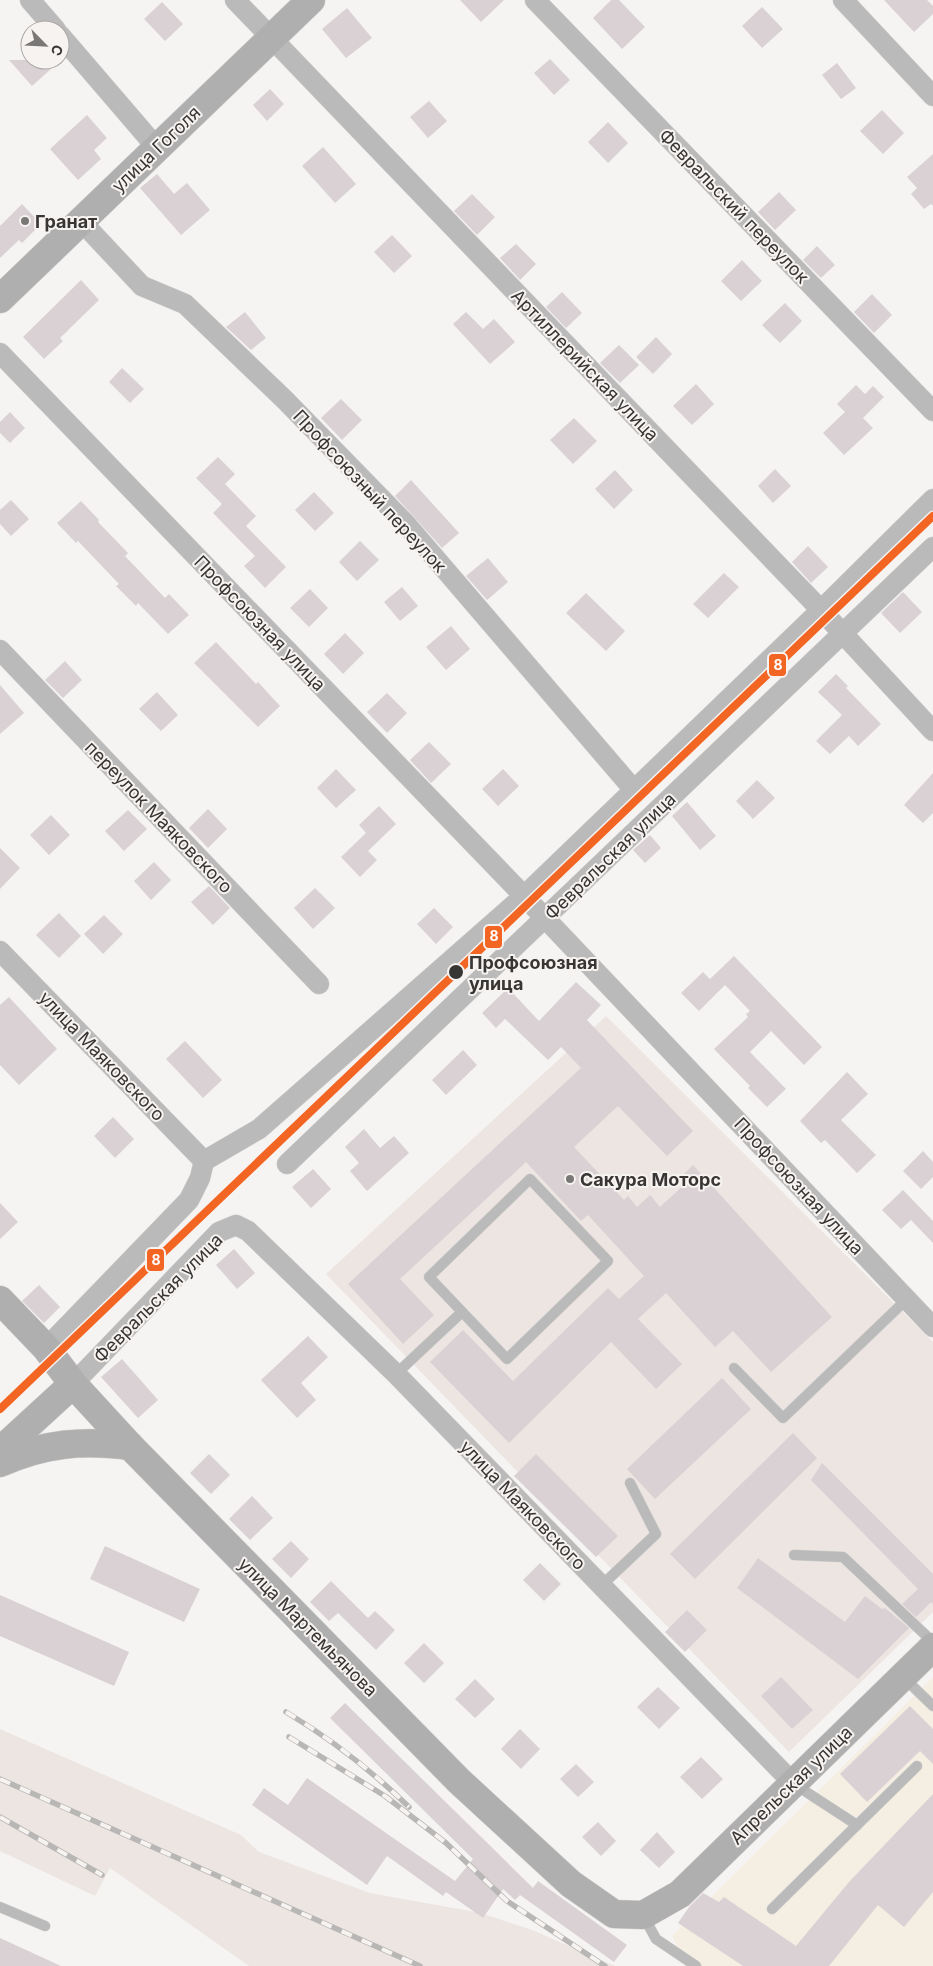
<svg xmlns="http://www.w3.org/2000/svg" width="933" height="1966" viewBox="0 0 933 1966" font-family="Inter,sans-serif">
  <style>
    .commercial { fill: #f5eee2 }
    .built { fill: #ece5e1 }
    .building { fill: #dad1d4 }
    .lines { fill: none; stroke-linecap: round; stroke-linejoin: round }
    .lane-casing { stroke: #d3d2d1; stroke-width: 11 }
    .street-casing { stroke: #d3d2d1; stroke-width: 21 }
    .secondary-casing { stroke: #d3d2d1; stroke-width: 29 }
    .lane { stroke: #bbbaba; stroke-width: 10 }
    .street { stroke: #bbbaba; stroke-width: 20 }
    .secondary { stroke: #b0afaf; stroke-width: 28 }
    .rail-casing { stroke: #b8b7b6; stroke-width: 5.5 }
    .rail { stroke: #f7f3f1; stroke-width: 4; stroke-dasharray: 11; stroke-linecap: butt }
    .tram-1-casing { stroke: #f7f3f1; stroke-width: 11 }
    .tram-1 { stroke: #f26522; stroke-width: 8 }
    .poi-dot { fill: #7a7877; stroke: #f7f3f1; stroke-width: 2 }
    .stop-dot { fill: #373635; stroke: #f7f3f1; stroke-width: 2 }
    .labels { text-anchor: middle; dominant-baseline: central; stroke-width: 4; stroke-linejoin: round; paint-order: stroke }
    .street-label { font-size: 18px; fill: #373635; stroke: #f7f3f1 }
    .poi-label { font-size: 18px; font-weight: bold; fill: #373635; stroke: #f7f3f1; text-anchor: start }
    .stop-label { font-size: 18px; font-weight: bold; fill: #373635; stroke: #f7f3f1; text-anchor: start }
    .line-badge { stroke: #f7f3f1; stroke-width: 2 }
    .badge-label { font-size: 14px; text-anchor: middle; font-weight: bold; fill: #fff }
  </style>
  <rect width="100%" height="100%" fill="#f6f4f2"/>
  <polygon class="commercial" points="933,1677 933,1966 687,1966 672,1936"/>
  <g class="built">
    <polygon points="606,1016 933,1342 933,1612 789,1752 326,1274"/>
    <polygon points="0,1729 241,1835 259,1852 370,1893 481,1913 532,1930 615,1966 249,1966 110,1868 95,1896 0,1851"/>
  </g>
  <g class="building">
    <polygon points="460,0 504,0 481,22"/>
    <polygon points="611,0 619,0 645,27 622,49 593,18"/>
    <polygon points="884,0 927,0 933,6 933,14 914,32"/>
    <polygon points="162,2 183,24 165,41 144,19"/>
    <polygon points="762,7 783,29 762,48 742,26"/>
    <polygon points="347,8 372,38 346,58 322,29"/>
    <polygon points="550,59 570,80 554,95 534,73"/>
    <polygon points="9,60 61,60 32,86"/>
    <polygon points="837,63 856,88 841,99 822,75"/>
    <polygon points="270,89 284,104 267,121 253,105"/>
    <polygon points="429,101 447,121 428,138 410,117"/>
    <polygon points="882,110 904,133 883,154 860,131"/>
    <polygon points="87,115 107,138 94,150 101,159 78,180 50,149"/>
    <polygon points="608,122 628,143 608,163 588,142"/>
    <polygon points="323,147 356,184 335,203 302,166"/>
    <polygon points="933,154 933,206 931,204 924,209 911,194 917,188 907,177"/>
    <polygon points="157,174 174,194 187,183 210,210 181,235 140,188"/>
    <polygon points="779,192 796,210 775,230 758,212"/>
    <polygon points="472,194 495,217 477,235 454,211"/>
    <polygon points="22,204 41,224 22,243 19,240 0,258 0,226"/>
    <polygon points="392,235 412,256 394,273 374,252"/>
    <polygon points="516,244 536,264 520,280 500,258"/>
    <polygon points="817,246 835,265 821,278 803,260"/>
    <polygon points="742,260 762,281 741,301 721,281"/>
    <polygon points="81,280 99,300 60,338 63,341 44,359 23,337"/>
    <polygon points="562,292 582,313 566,328 546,307"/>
    <polygon points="872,294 892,315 874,333 854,312"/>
    <polygon points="785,303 802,321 780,343 762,325"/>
    <polygon points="245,312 266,338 251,350 226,327"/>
    <polygon points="466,312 483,329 494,319 515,342 490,364 453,324"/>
    <polygon points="656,337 672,354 653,374 636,357"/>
    <polygon points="619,345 639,365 620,383 600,363"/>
    <polygon points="122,368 144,389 130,403 109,382"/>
    <polygon points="696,384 714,404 692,425 673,406"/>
    <polygon points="856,385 865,394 873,386 884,397 863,418 873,428 844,455 823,433 845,412 837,404"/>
    <polygon points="341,399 362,420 342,440 321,418"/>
    <polygon points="10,412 25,428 10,443 0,433 0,422"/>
    <polygon points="574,418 597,441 573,464 550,440"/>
    <polygon points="218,457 235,474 225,484 256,516 246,526 286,567 265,588 244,566 255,556 213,513 222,504 196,478"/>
    <polygon points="775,469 791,486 773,503 758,486"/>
    <polygon points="615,470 633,490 614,509 595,489"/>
    <polygon points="411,480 459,533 442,548 395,496"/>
    <polygon points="314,492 334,513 315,531 295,510"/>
    <polygon points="11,500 29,519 11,536 0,524 0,510"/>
    <polygon points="81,501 99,520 98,522 128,553 125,556 165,598 169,594 189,615 168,634 138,603 136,606 116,586 119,584 78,541 76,543 57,523"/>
    <polygon points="360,541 379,560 357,581 339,562"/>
    <polygon points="808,546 828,567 811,583 792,562"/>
    <polygon points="488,558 508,582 487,600 466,576"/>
    <polygon points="724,573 739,587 708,618 693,604"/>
    <polygon points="402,587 418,606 400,621 384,602"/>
    <polygon points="310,589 328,608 309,627 290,608"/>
    <polygon points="903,592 922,612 900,633 881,613"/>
    <polygon points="586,593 625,631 606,651 566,613"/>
    <polygon points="451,626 470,649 446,670 426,647"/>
    <polygon points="345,633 364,653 343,674 324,654"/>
    <polygon points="216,642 256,684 258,682 280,706 258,727 194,663"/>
    <polygon points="65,661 82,680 63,698 45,680"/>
    <polygon points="836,674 848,686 846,688 881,724 858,746 849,736 830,754 816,741 842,715 818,692"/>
    <polygon points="0,685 24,713 0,734"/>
    <polygon points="157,692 178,715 161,731 139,709"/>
    <polygon points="387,693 407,713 387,733 367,712"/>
    <polygon points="429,742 451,764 431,783 410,760"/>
    <polygon points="336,769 356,790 336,808 317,788"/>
    <polygon points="503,769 519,786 498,806 482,789"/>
    <polygon points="933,773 933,813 923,823 904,805"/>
    <polygon points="757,780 775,798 753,819 736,801"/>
    <polygon points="687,802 716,836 700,850 672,816"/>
    <polygon points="379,806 396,824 368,851 377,860 360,877 341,857 366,833 359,825"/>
    <polygon points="208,809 227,829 208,848 189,828"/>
    <polygon points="128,810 147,829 124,851 105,831"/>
    <polygon points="51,815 70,835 49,855 30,835"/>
    <polygon points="650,835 661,848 645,863 633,850"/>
    <polygon points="0,848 20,868 0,889"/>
    <polygon points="154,862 171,880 151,900 134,881"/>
    <polygon points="209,886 230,908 213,925 191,902"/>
    <polygon points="315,888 335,908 313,929 294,908"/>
    <polygon points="434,908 453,927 436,944 417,924"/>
    <polygon points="59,913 81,936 59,958 36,935"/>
    <polygon points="104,915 123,934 103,954 84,934"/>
    <polygon points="734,956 822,1047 804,1065 771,1031 750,1052 786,1089 767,1107 748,1088 750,1086 714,1049 748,1017 746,1014 750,1011 725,985 699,1011 681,993 703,972 710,979"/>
    <polygon points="576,982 601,1005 587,1020 693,1131 667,1156 618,1106 574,1147 624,1200 628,1196 637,1207 650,1195 660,1207 686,1183 681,1177 693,1165 832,1317 771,1372 733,1331 715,1347 666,1293 638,1319 682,1364 656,1389 611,1342 509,1443 430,1362 463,1330 513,1381 608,1288 619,1299 644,1276 588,1215 581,1221 526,1162 400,1279 434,1315 403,1344 348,1284 581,1068 561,1047 548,1060 505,1019 496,1028 482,1013 508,988 539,1021"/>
    <polygon points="9,997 57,1049 19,1085 0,1065 0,1005"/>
    <polygon points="185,1041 222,1080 203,1098 166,1059"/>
    <polygon points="463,1050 477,1065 446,1095 432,1080"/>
    <polygon points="847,1072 868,1094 841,1120 876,1155 857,1173 825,1140 821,1143 800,1121"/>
    <polygon points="113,1117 134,1139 115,1158 94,1136"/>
    <polygon points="364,1129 380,1148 394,1136 409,1153 367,1191 350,1171 359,1163 345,1147"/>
    <polygon points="923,1151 933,1162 933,1177 921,1189 903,1171"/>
    <polygon points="313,1169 331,1189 311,1208 292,1187"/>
    <polygon points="903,1190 933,1221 933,1243 911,1220 901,1229 882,1210"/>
    <polygon points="0,1203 18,1222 0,1239"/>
    <polygon points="234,1249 255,1273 237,1289 216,1265"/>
    <polygon points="39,1285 60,1307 44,1323 22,1301"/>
    <polygon points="308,1336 328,1357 301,1383 316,1400 297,1418 261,1380"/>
    <polygon points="122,1359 158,1400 138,1418 101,1377"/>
    <polygon points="722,1378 751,1409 655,1499 627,1469"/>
    <polygon points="793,1433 817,1458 695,1579 670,1554"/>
    <polygon points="209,1454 230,1475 211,1494 190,1473"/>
    <polygon points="536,1454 618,1536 596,1557 514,1476"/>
    <polygon points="822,1463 933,1574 933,1604 931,1602 916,1617 902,1604 918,1589 811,1480"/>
    <polygon points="252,1496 273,1518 250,1540 229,1519"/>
    <polygon points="291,1541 309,1559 291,1578 272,1559"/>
    <polygon points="105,1546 200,1589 184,1622 90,1579"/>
    <polygon points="758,1558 845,1622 865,1596 882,1609 885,1608 909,1628 858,1679 737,1588"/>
    <polygon points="540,1563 561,1584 544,1601 523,1580"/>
    <polygon points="331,1581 368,1618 375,1611 395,1630 376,1650 338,1613 329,1621 310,1602"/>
    <polygon points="0,1595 129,1652 114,1686 0,1636"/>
    <polygon points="687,1610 707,1630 685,1652 665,1632"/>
    <polygon points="424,1643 444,1663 424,1683 404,1663"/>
    <polygon points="781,1677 813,1710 792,1729 761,1696"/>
    <polygon points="475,1679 495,1699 475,1718 455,1699"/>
    <polygon points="658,1687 680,1708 659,1729 637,1707"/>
    <polygon points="345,1703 533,1888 538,1881 627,1945 614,1962 520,1895 515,1900 503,1889 483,1918 446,1892 443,1896 387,1856 367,1885 252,1805 264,1788 288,1805 307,1778 455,1881 473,1859 330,1718"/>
    <polygon points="910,1706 933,1729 933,1764 920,1751 867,1802 840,1774"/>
    <polygon points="520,1729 540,1749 521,1769 501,1749"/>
    <polygon points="701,1757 723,1779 702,1799 680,1777"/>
    <polygon points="576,1764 594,1782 578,1797 560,1779"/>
    <polygon points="933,1794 933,1892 904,1927 878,1905 829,1966 743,1966 678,1923 689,1907 703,1893 719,1902 724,1897 796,1946 849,1882"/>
    <polygon points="598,1822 616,1841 601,1856 582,1837"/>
    <polygon points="657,1832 675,1852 659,1868 640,1850"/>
    <polygon points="0,1938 61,1966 0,1966"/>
  </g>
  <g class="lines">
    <defs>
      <g id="lane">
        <polygon points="530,1179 608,1261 507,1359 429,1277"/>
        <polyline points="734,1368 783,1418 906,1300"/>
        <polyline points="396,1374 462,1312"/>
        <polyline points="794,1555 843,1557 933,1642"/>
        <polyline points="601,1586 656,1534 630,1483"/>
        <polyline points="904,1678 933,1706"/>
        <polyline points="857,1825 917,1766"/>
        <polyline points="0,1907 45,1926"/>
        <polyline points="772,1909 857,1825 794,1784"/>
        <polyline points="644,1917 656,1939 696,1966"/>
      </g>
      <g id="street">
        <polyline points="30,0 56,30"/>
        <polyline points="235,0 821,610 933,731"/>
        <polyline points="535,0 933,411"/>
        <polyline points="843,0 933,96"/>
        <polyline points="60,35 157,148"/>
        <polyline points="81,221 142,286 185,304 285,400 406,524 634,790"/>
        <polyline points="0,353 524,896 933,1327"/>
        <polyline points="0,650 319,984"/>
        <polyline points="0,951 204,1161"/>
        <polyline points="287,1164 933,547"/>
        <polyline points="46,1348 189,1200 200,1178 204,1161 259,1129 524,896 821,610 933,499"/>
        <polyline points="73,1384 219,1232 236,1225 248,1231 396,1374 793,1783"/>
      </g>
      <g id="secondary">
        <polyline points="0,299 311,0"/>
        <polyline points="0,1300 46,1348 73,1384 130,1446 459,1781 571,1884 614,1914 643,1915 680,1894 933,1647"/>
        <polyline points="0,1451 73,1384"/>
        <path d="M0,1463C45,1443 82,1440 130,1446"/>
      </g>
    </defs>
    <use href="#lane" class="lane-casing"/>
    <use href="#street" class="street-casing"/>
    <use href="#secondary" class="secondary-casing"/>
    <use href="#lane" class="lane"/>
    <use href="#street" class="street"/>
    <use href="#secondary" class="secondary"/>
    <defs>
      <g id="rail">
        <path d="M286,1712C331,1739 371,1770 409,1807"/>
        <polyline points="289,1737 385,1796 446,1843 507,1901 605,1966"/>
        <polyline points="0,1779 420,1966"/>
        <polyline points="0,1817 102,1875"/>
      </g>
    </defs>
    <use href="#rail" class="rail-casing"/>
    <use href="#rail" class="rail"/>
    <defs>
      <polyline id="tram-1" points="0,1409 933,516"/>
    </defs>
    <use href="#tram-1" class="tram-1-casing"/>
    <use href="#tram-1" class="tram-1"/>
  </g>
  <g class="poi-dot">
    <circle cx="25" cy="221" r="5"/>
    <circle cx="570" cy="1179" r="5"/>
  </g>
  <circle class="stop-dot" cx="456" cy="972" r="8"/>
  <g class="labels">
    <g class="street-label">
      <text transform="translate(156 149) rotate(-44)">улица Гоголя</text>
      <text transform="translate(734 206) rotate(46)">Февральский переулок</text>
      <text transform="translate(585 365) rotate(46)">Артиллерийская улица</text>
      <text transform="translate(370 491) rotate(47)">Профсоюзный переулок</text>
      <text transform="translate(260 623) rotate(46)">Профсоюзная улица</text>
      <text transform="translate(159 817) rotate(46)">переулок Маяковского</text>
      <text transform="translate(610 856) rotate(-44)">Февральская улица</text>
      <text transform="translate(102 1056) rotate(46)">улица Маяковского</text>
      <text transform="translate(799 1186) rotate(47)">Профсоюзная улица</text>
      <text transform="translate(158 1298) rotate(-45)">Февральская улица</text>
      <text transform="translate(523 1505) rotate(46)">улица Маяковского</text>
      <text transform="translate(308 1627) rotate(45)">улица Мартемьянова</text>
      <text transform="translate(791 1785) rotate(-44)">Апрельская улица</text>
    </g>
    <g class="poi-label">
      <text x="35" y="221">Гранат</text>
      <text x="580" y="1179">Сакура Моторс</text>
    </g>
    <g class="stop-label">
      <text x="469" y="962">Профсоюзная<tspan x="469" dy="21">улица</tspan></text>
    </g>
  </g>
  <g class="line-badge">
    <rect x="768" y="653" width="19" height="24" rx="5" fill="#f26522"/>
    <rect x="484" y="925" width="19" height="24" rx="5" fill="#f26522"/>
    <rect x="146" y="1248" width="19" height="24" rx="5" fill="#f26522"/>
  </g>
  <g class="badge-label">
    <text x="778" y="670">8</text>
    <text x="494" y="941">8</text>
    <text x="156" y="1265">8</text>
  </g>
  <g transform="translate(45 45) rotate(114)"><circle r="24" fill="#f7f3f1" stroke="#aaa7a6"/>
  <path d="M0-4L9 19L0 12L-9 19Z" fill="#7a7877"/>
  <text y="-8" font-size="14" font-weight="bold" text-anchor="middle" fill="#373635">С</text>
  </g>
</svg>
